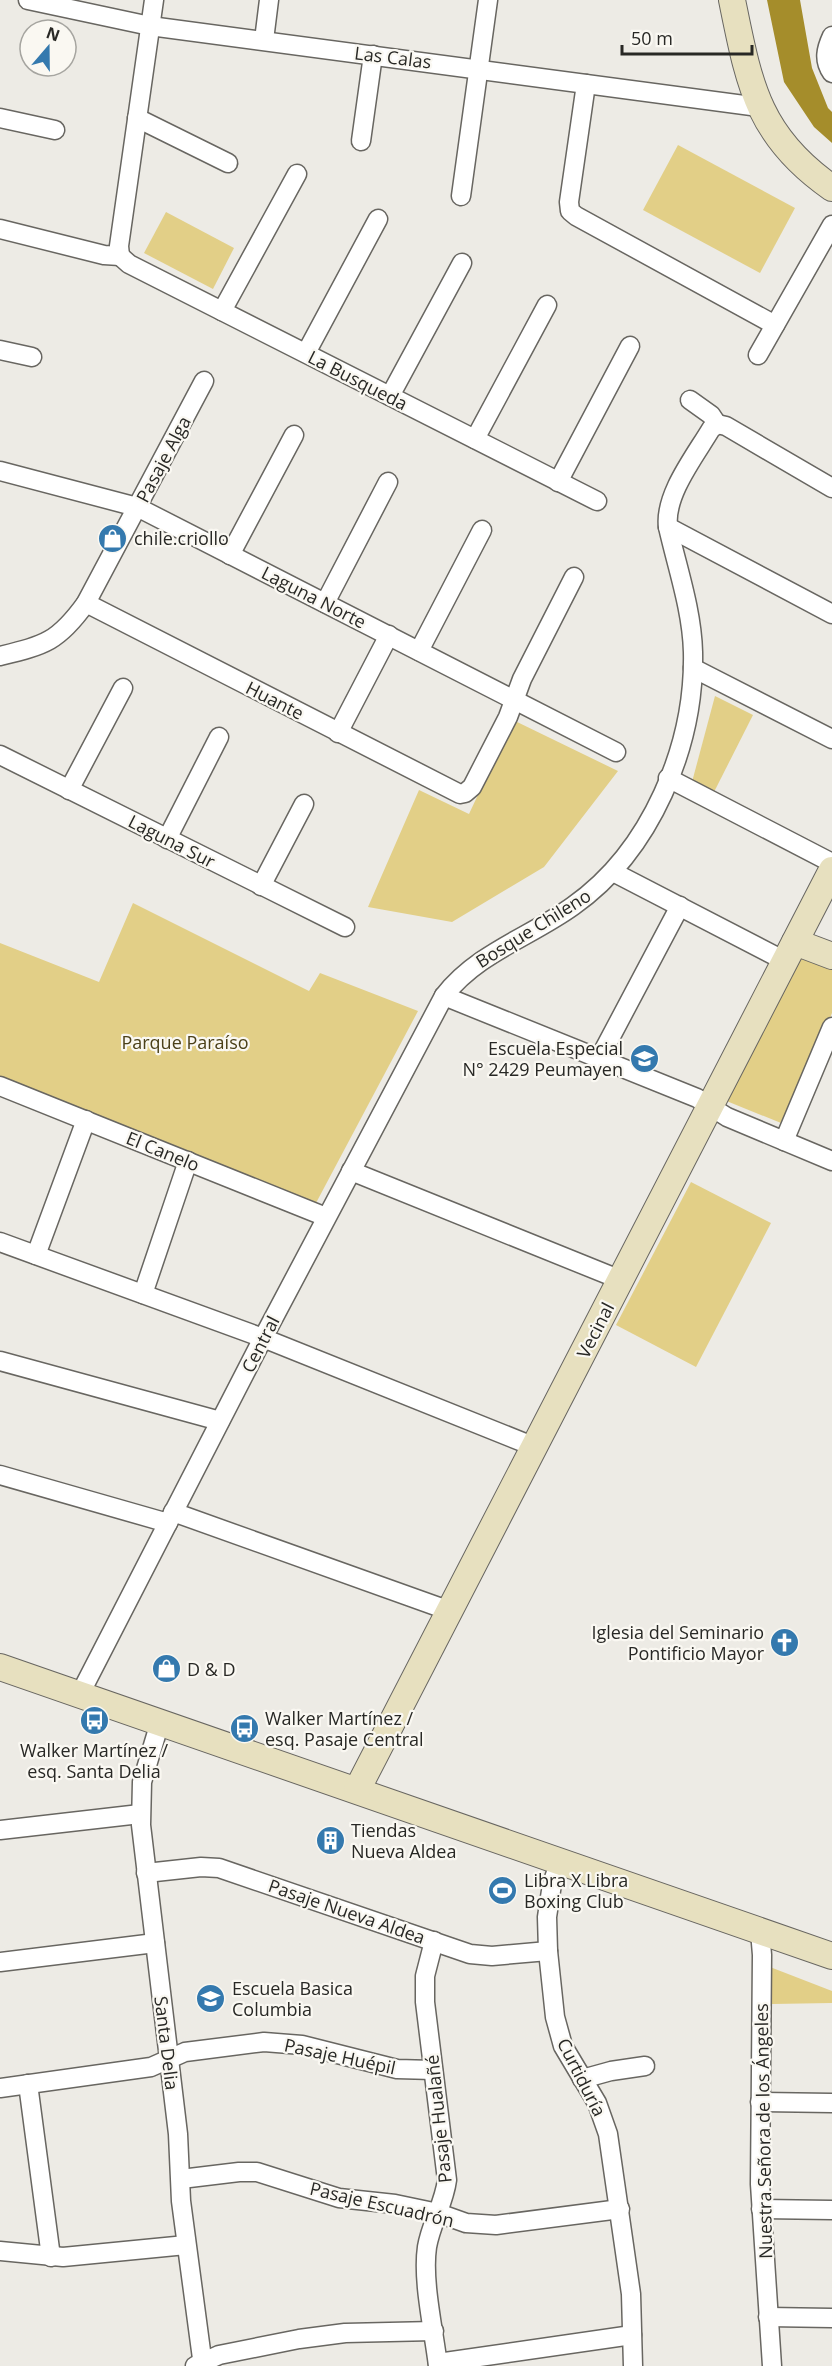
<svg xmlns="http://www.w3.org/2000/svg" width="832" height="2366" viewBox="0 0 832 2366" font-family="'Open Sans',sans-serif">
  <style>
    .green { fill: #e2cf87 }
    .water { fill: #a58d2b }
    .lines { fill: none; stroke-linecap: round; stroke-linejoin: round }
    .street-casing { stroke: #686661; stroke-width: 21 }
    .secondary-casing { stroke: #686661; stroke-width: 28 }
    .street { stroke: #fff; stroke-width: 18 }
    .secondary { stroke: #e7e0bf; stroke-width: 26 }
    .labels { text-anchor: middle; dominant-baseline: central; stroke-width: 4.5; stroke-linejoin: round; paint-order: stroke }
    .street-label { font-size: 18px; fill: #282825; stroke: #faf8f2 }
    .poi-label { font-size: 18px; fill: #282825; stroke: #faf8f2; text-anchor: start }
    .park-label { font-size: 18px; fill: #4b4018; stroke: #faf8f2 }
  </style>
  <rect width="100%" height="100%" fill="#edebe5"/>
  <g class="green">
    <polygon points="678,145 795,208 760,273 643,210"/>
    <polygon points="166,212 234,248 213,289 144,253"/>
    <polygon points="715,696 753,715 713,794 692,782"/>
    <polygon points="513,720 618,771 544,867 452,922 368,907 419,790 469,814"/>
    <polygon points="133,903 309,991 320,973 418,1011 316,1203 0,1076 0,943 99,982"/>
    <polygon points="797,956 832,969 832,1013 786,1125 724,1100"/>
    <polygon points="691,1182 771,1223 696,1367 616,1325"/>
    <polygon points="770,1967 832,1991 832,2003 772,2004"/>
  </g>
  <polygon class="water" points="767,0 800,0 812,68 828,108 832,112 832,143 814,127 784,82"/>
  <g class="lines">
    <defs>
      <g id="street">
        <polyline points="28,0 150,26 759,107"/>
        <path d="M832,36C826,49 823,60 832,73"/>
        <polyline points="264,40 269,0"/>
        <polyline points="586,84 569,202 570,211 576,216 775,325"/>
        <polyline points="0,118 55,130"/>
        <polyline points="137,118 228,163"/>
        <polyline points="361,141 373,55"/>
        <polyline points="461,196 488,0"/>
        <polyline points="0,229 104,255 120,256"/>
        <polyline points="120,256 129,264 597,501"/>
        <polyline points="120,256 119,246 154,0"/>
        <polyline points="222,311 297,174"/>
        <polyline points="0,350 32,357"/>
        <polyline points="306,353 378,219"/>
        <polyline points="758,355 832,225"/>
        <polyline points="390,396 462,263"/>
        <polyline points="690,400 711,415 717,424"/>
        <polyline points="717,424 726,426 832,488"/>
        <polyline points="475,439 547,305"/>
        <polyline points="0,471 137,507 616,752"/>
        <polyline points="558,482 630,346"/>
        <polyline points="668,527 832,614"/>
        <polyline points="230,555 294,435"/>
        <polyline points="86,603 460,794 465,793 472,787 508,717 522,679 574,577"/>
        <polyline points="325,603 388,482"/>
        <polyline points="419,651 482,530"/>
        <path d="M0,656C45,645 58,642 86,603L204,381"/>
        <polyline points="693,668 832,739"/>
        <polyline points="338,733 389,635"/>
        <polyline points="0,755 345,927"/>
        <polyline points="668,778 832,863"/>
        <polyline points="69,790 123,688"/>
        <polyline points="167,839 219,737"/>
        <polyline points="613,872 785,961"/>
        <polyline points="261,886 304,804"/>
        <polyline points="444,996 697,1098 727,1117 832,1161"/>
        <polyline points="599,1059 680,906"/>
        <polyline points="0,1086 326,1217"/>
        <polyline points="784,1141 832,1027"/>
        <polyline points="351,1171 621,1280"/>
        <polyline points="0,1242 263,1338 535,1447"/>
        <polyline points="36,1255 86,1120"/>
        <polyline points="143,1294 188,1161"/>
        <polyline points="0,1361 220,1421"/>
        <polyline points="0,1475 168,1523"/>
        <polyline points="173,1512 450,1611"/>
        <path d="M80,1694L263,1338L444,996C477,953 530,937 573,906C651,851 695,746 693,652C692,610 677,567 668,527C664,495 695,456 711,429L717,424"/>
        <polyline points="160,1722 142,1782 141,1825 178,2134 181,2201 203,2366"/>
        <polyline points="0,1830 140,1814"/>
        <polyline points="560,1861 552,1884 547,1917 548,1951 555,2017 563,2046 597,2103 608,2134 631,2294 633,2366"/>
        <polyline points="146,1873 201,1867 219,1868 470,1954 492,1956 548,1951"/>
        <polyline points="760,1931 762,1955 760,2184 772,2366"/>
        <path d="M434,1941L425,1976V2002L447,2180C444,2204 431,2223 427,2247C422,2281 434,2331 438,2366"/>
        <polyline points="0,1962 155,1943"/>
        <polyline points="582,2079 611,2071 645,2066"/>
        <polyline points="28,2084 51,2257"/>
        <polyline points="0,2088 151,2067 185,2052 264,2042 302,2045 397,2069 433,2070"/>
        <polyline points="760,2102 832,2103"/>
        <polyline points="181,2179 239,2172 257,2172 339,2198 395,2204 438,2213 466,2223 496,2225 620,2209"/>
        <polyline points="761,2209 832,2210"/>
        <polyline points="0,2251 63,2257 186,2245"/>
        <polyline points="768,2317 832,2318"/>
        <polyline points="438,2363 632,2335"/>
        <polyline points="195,2366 219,2355 299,2339 345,2333 434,2331"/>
      </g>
      <g id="secondary">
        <path d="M732,0C749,83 757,136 832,188"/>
        <polyline points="795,942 832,956"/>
        <polyline points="0,1667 832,1956"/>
        <polyline points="357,1790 832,870"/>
      </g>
    </defs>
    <use href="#street" class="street-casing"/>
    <use href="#secondary" class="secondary-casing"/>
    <use href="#street" class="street"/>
    <use href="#secondary" class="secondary"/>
  </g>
  <defs>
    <symbol id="shop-disc" viewBox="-11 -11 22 22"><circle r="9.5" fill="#3479ae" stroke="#faf8f2"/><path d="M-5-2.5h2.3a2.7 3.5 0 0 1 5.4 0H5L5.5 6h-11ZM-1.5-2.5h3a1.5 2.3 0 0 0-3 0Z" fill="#fff"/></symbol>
    <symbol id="school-disc" viewBox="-11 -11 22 22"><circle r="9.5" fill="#3479ae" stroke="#faf8f2"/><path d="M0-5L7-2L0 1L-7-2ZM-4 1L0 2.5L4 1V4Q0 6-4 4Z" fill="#fff"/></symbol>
    <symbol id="church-disc" viewBox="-11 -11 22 22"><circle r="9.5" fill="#3479ae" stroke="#faf8f2"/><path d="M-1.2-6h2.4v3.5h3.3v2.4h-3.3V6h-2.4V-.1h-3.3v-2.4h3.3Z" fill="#fff"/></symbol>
    <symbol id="bus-disc" viewBox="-11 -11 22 22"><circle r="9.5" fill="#3479ae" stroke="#faf8f2"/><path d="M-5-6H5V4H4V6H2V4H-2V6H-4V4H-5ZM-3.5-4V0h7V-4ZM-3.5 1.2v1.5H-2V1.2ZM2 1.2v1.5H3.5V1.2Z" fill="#fff"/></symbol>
    <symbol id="building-disc" viewBox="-11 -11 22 22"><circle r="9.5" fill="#3479ae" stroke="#faf8f2"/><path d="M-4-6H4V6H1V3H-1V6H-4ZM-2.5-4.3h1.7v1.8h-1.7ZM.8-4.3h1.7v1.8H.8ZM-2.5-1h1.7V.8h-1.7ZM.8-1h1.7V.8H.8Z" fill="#fff"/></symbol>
    <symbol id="stadium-disc" viewBox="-11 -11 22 22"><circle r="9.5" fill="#3479ae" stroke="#faf8f2"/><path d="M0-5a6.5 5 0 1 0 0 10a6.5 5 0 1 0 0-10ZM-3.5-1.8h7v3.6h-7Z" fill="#fff"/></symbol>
  </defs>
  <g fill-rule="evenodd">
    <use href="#shop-disc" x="96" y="522" width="33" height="33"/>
    <use href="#school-disc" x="628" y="1042" width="33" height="33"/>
    <use href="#church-disc" x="768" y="1626" width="33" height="33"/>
    <use href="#shop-disc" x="150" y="1652" width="33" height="33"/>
    <use href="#bus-disc" x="78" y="1704" width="33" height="33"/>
    <use href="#bus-disc" x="228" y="1712" width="33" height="33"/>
    <use href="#building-disc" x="314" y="1824" width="33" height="33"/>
    <use href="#stadium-disc" x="486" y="1874" width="33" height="33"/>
    <use href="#school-disc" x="194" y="1982" width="33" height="33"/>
  </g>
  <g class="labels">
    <g class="street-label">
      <text transform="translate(393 57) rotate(7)">Las Calas</text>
      <text transform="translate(358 380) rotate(27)">La Busqueda</text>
      <text transform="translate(163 459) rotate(-62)">Pasaje Alga</text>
      <text transform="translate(314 597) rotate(27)">Laguna Norte</text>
      <text transform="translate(275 700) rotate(27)">Huante</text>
      <text transform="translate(172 841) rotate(27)">Laguna Sur</text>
      <text transform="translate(533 928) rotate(-32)">Bosque Chileno</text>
      <text transform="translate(163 1151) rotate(22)">El Canelo</text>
      <text transform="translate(595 1330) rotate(-63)">Vecinal</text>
      <text transform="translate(260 1344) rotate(-63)">Central</text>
      <text transform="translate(347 1911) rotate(19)">Pasaje Nueva Aldea</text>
      <text transform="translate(167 2043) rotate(83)">Santa Delia</text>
      <text transform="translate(340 2056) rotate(12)">Pasaje Huépil</text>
      <text transform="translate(582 2077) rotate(63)">Curtiduría</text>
      <text transform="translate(438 2119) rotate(-96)">Pasaje Hualañé</text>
      <text transform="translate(763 2131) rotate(-91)">Nuestra Señora de los Ángeles</text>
      <text transform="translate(382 2204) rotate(13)">Pasaje Escuadrón</text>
    </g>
    <g class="poi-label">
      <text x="134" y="538">chile.criollo</text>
      <text x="623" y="1048" text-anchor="end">Escuela Especial<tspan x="623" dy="21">N° 2429 Peumayen</tspan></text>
      <text x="764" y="1632" text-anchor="end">Iglesia del Seminario<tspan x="764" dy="21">Pontificio Mayor</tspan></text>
      <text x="187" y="1669">D &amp; D</text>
      <text x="265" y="1718">Walker Martínez /<tspan x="265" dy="21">esq. Pasaje Central</tspan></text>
      <text x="94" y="1750" text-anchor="middle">Walker Martínez /<tspan x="94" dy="21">esq. Santa Delia</tspan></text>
      <text x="351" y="1830">Tiendas<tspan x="351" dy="21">Nueva Aldea</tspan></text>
      <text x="524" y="1880">Libra X Libra<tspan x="524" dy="21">Boxing Club</tspan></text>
      <text x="232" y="1988">Escuela Basica<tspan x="232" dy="21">Columbia</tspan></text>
    </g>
    <g class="park-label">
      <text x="185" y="1042">Parque Paraíso</text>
    </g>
  </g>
  <g transform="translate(48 48) rotate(20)"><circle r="28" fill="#faf8f2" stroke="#a6a5a0" stroke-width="1.5"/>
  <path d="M0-4.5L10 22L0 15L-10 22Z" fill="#3479ae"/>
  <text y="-9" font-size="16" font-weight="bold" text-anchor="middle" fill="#282825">N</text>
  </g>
  <path d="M622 45v9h130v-9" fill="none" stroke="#282825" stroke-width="3"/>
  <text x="631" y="45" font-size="18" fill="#282825" stroke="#faf8f2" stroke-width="4.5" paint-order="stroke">50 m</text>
</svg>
